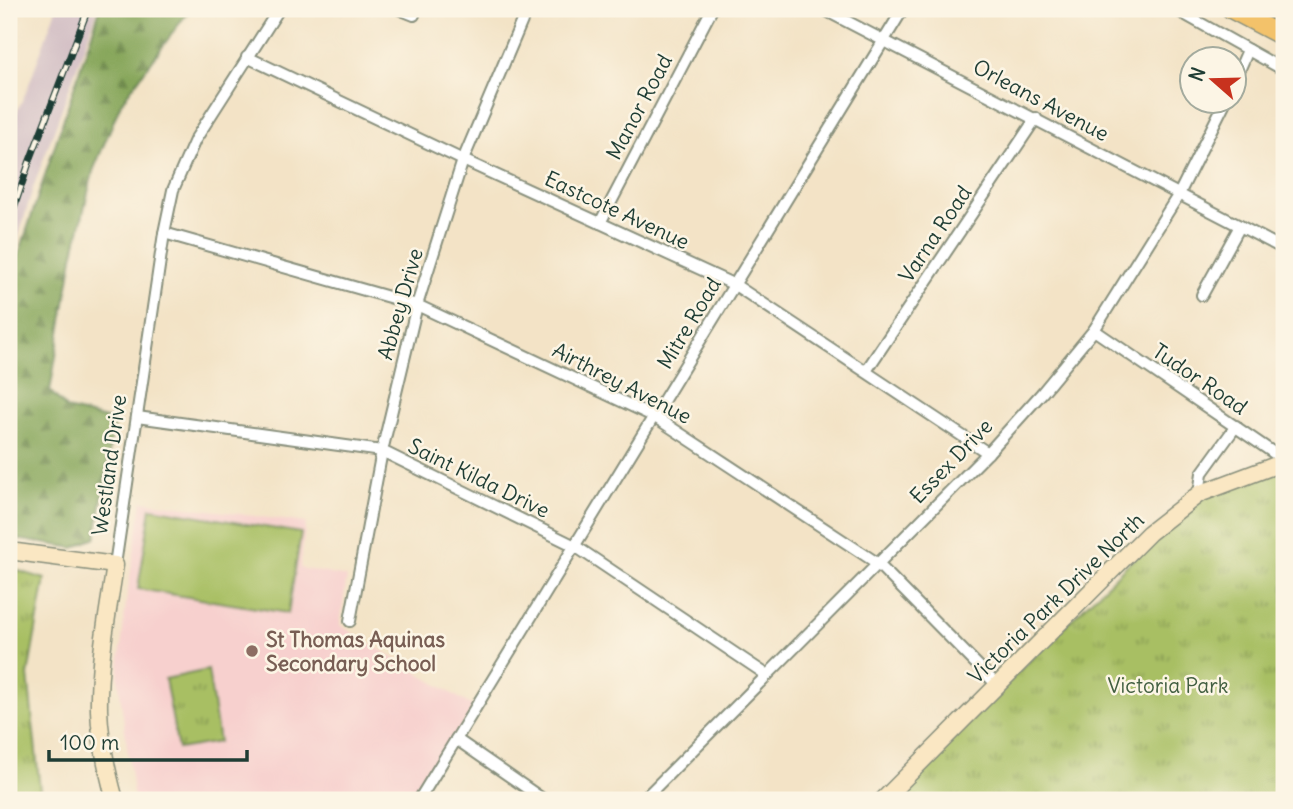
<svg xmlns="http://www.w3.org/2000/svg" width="1293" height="809" viewBox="0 0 1293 809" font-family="Delius,sans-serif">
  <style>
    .built { fill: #f7d0ce }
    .railway { fill: #d2bec4 }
    .grass { fill: #a8bf64; stroke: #647e4c; stroke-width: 2 }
    .forest { fill: url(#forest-firs); stroke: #527247; stroke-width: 2 }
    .park { fill: url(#park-tufts); stroke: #647e4c; stroke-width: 2 }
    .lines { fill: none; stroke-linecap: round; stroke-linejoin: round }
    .street-casing { stroke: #89907d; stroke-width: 14 }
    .secondary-casing { stroke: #89907d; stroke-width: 19 }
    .primary-casing { stroke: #89907d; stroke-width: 21 }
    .street { stroke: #fff; stroke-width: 10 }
    .secondary { stroke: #fae7c3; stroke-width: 16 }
    .primary { stroke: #f3c26a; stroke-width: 18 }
    .rail-casing { stroke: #1f3d34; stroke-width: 7 }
    .rail { stroke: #fcf5e5; stroke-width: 4.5; stroke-dasharray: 13; stroke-linecap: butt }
    .education-dot { fill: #8d6e63; stroke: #fcf5e5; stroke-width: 2.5 }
    .labels { text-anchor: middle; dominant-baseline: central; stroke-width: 5; stroke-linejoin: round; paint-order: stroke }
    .street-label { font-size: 21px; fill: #1f3d34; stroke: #fcf5e5 }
    .education-label { font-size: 21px; font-weight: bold; fill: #785e54; stroke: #fcf5e5; text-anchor: start }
    .park-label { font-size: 21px; fill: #415e40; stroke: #fcf5e5 }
  </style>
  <defs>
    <pattern id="forest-firs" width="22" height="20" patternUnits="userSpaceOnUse" patternTransform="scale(1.75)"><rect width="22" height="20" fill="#86a65a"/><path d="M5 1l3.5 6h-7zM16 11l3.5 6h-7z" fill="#6d884b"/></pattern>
    <pattern id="park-tufts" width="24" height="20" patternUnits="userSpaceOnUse" patternTransform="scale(1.75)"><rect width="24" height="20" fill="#a8bf64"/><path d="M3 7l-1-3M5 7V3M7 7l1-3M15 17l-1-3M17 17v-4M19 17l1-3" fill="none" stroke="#889c53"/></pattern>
  </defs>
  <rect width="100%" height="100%" fill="#fcf5e5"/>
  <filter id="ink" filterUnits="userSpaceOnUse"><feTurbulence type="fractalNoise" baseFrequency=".0143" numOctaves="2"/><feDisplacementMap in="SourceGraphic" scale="14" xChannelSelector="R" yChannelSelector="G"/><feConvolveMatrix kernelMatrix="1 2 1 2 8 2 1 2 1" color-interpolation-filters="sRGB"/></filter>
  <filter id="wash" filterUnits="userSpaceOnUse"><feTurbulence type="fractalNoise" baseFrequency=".00686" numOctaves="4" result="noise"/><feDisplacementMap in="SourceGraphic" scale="28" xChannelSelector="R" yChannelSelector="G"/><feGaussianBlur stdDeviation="1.57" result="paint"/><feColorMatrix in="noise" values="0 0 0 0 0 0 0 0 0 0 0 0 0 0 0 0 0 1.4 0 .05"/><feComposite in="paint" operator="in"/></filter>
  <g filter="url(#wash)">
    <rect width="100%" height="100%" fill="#f3e3c6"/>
    <polygon class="built" points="142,501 306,523 300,568 347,577 340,625 474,707 416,800 134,800 118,677 126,602"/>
    <polygon class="railway" points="56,9 98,9 33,188 9,269 9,128 27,90"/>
    <polygon class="grass" points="151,508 301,533 288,613 138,589"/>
    <polygon class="forest" points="100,9 190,9 121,103 93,171 73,257 50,391 67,409 114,421 96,537 74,548 9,538 9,284"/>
    <g class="park">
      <polygon points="1284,462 1284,800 888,800 1199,494"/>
      <polygon points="9,568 45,579 28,675 41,800 9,800"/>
      <polygon points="208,670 219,742 178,749 165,679"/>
    </g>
  </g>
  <g filter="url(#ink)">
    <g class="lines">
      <defs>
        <g id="street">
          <polyline points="399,9 414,15"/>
          <polyline points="823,9 1284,249"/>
          <polyline points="1175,9 1284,70"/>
          <polyline points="247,57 463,160 735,285 988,453"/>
          <polyline points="1234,82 1248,50"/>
          <polyline points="600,223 712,9"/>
          <polyline points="164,233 417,305 655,417 877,563 997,685"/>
          <polyline points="1202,295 1240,226"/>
          <polyline points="1094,330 1284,460"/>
          <polyline points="866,371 1036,118"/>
          <polyline points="137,417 382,451 575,546 767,675"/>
          <polyline points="1199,494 1202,473 1236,426"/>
          <polyline points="115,565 164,233 173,190 195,140 279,9"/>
          <polyline points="350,621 382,451 417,305 463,160 527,9"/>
          <polyline points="456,739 544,800"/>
          <polyline points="419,800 903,9"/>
          <polyline points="643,800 988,453 1042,393 1094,330 1179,194 1225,102"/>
        </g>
        <g id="secondary">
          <path d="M9,551L115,565C108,613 98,661 99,710C100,741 107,771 115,800"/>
          <polyline points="883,800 1149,533 1199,494 1284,462"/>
        </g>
        <g id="primary">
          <polyline points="1231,9 1284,37"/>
          <polyline points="1274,9 1284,14"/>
        </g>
      </defs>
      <use href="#street" class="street-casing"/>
      <use href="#secondary" class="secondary-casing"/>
      <use href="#primary" class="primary-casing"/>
      <use href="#street" class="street"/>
      <use href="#secondary" class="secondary"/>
      <use href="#primary" class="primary"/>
      <defs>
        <polyline id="rail" points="9,223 29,163 88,9"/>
      </defs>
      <use href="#rail" class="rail-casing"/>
      <use href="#rail" class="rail"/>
    </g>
  </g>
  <circle class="education-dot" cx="252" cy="651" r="7"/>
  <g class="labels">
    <g class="street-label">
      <text transform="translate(1041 100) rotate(28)">Orleans Avenue</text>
      <text transform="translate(639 107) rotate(-62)">Manor Road</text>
      <text transform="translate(617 210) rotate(25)">Eastcote Avenue</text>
      <text transform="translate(935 234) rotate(-56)">Varna Road</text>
      <text transform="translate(400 304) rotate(-74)">Abbey Drive</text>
      <text transform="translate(689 323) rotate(-59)">Mitre Road</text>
      <text transform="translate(1200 379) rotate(34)">Tudor Road</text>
      <text transform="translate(622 383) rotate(27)">Airthrey Avenue</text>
      <text transform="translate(951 461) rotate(-46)">Essex Drive</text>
      <text transform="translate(109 465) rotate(-82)">Westland Drive</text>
      <text transform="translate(479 478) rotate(26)">Saint Kilda Drive</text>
      <text transform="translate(1056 598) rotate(-44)">Victoria Park Drive North</text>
    </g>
    <g class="education-label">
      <text x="266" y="639">St Thomas Aquinas<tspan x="266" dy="24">Secondary School</tspan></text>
    </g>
    <g class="park-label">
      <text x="1168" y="685">Victoria Park</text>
    </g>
  </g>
  <rect width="1293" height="809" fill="none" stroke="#fcf5e5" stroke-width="35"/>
  <g transform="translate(1213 80) rotate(290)"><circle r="33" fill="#fcf5e5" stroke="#a4ab9e" stroke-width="2"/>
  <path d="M0-5L12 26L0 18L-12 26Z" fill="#c8321e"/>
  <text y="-10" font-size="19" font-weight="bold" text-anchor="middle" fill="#1f3d34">N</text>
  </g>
  <path d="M49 750v10h198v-10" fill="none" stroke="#1f3d34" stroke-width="3.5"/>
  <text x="60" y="750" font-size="21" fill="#1f3d34" stroke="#fcf5e5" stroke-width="5" paint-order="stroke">100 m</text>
</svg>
